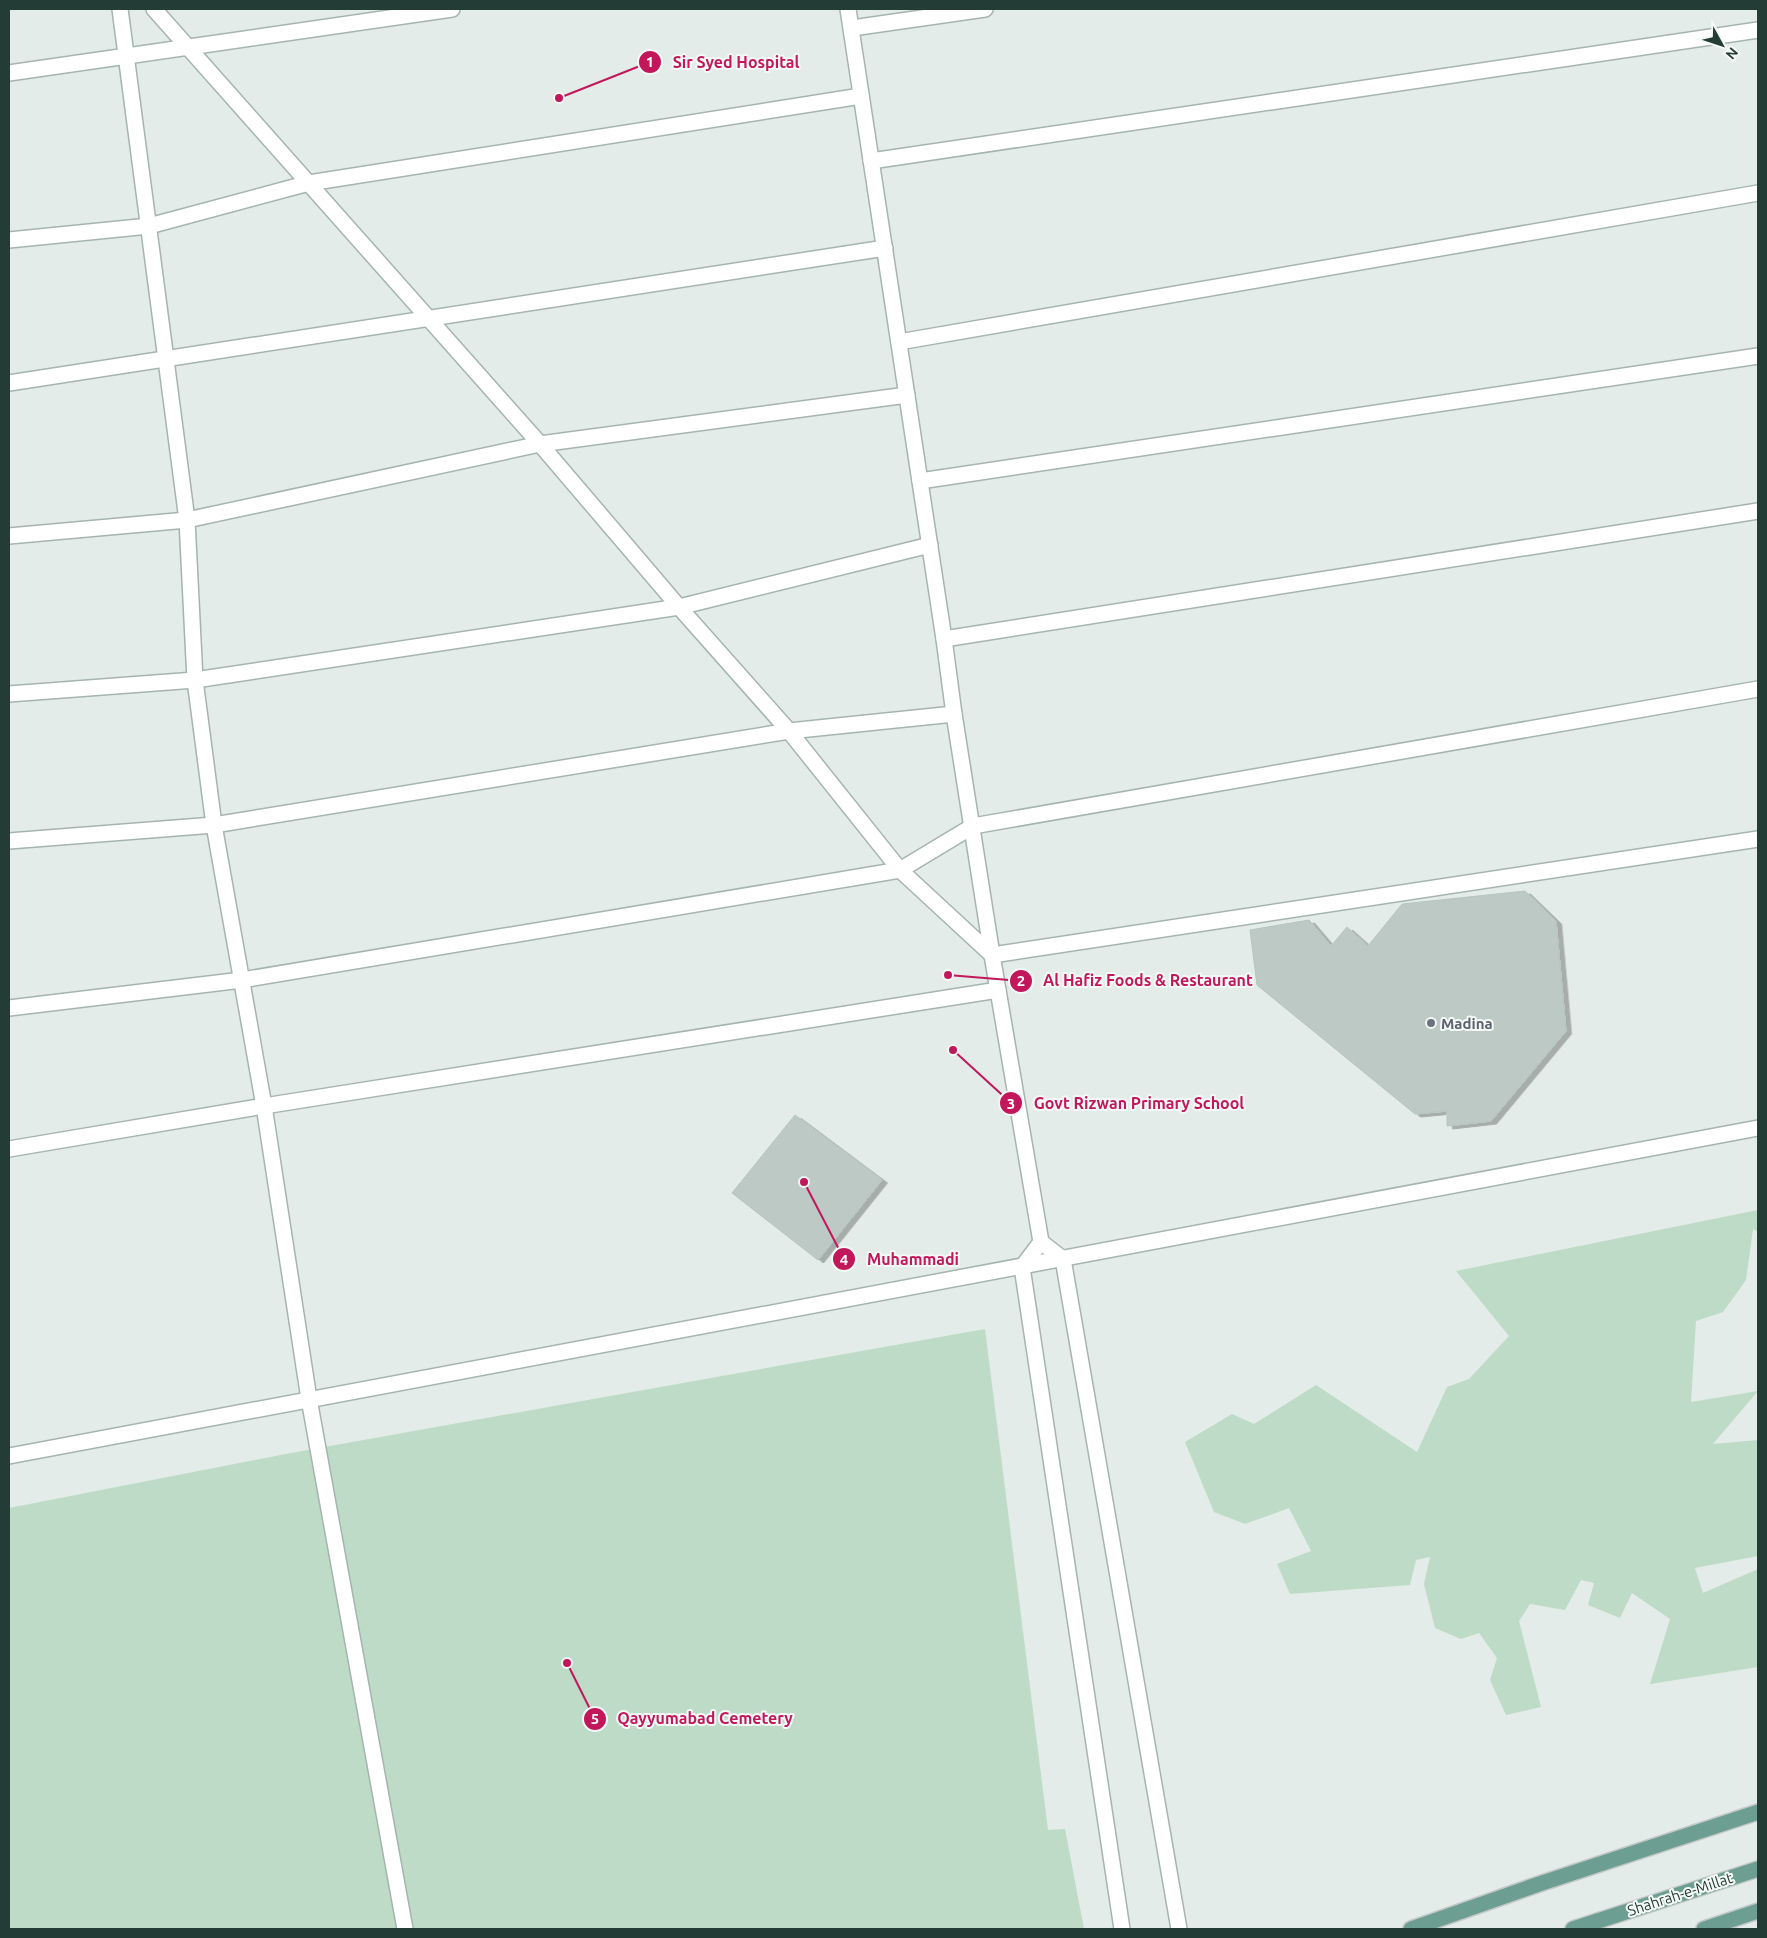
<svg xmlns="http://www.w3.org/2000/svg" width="1767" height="1938" viewBox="0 0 1767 1938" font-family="Ubuntu,sans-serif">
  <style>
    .green { fill: #bedbc7 }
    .building { fill: #bcc9c4; stroke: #b6c5bf; filter: url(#shadow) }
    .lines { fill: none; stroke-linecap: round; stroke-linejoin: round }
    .service-casing { stroke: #a6b4af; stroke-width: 18 }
    .minor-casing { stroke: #a6b4af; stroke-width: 18 }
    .tertiary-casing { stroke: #a6b4af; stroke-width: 18 }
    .primary-casing { stroke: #c2c8c7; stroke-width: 18 }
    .service { stroke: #fff; stroke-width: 15 }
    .minor { stroke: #fff; stroke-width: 15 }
    .tertiary { stroke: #fff; stroke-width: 15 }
    .primary { stroke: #6c9e92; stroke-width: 15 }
    .worship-dot { fill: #6b7280; stroke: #f4f9f6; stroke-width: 2 }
    .labels { text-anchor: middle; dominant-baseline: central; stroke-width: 4; stroke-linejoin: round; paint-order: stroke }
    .worship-label { font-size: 15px; font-weight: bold; fill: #5b616d; stroke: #f4f9f6; text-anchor: start }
    .street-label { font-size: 15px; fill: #243c36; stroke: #f4f9f6 }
    .leader { fill: none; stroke: #c2185b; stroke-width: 2 }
    .callout-dot { fill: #c2185b; stroke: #f4f9f6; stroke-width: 2 }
    .mark-label { font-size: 15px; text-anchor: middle; font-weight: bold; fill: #fff }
    .callout-label { font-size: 16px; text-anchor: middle; font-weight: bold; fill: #c2185b; stroke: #f4f9f6; stroke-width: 4; stroke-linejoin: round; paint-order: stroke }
  </style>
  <defs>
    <filter id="shadow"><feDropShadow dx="5.5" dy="3" stdDeviation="0" flood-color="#0004"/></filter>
  </defs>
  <rect width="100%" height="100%" fill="#e3ece8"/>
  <g class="green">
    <polygon points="1758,1210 1758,1232 1753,1229 1746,1280 1723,1312 1696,1321 1691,1402 1758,1391 1713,1444 1758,1440 1758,1556 1695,1568 1703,1593 1758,1569 1758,1667 1650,1684 1670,1619 1632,1593 1620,1618 1588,1605 1594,1583 1581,1580 1565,1610 1530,1604 1519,1621 1541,1707 1506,1715 1490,1680 1497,1658 1479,1633 1461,1639 1435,1628 1424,1584 1430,1557 1416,1560 1410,1585 1290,1594 1277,1564 1311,1551 1289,1508 1245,1524 1214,1512 1185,1442 1232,1414 1254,1424 1316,1385 1417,1452 1447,1387 1469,1379 1509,1336 1456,1271"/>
    <polygon points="985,1329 1048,1830 1065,1829 1084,1929 9,1929 9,1508 291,1453"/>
  </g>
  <g class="building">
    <polygon points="1525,891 1556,921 1566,1031 1491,1121 1447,1126 1447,1111 1415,1114 1257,985 1250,930 1309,920 1331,946 1347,927 1368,946 1402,904"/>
    <polygon points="795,1115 882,1180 818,1260 732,1193"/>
  </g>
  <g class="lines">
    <defs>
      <polyline id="service" points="309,1399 405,1929"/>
      <g id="minor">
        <polyline points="120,9 187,520 195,680 214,825 264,1106 309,1399"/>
        <polyline points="154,9 540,444 679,607 789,731 900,870 992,955 1758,839"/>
        <polyline points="852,28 985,9"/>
        <polyline points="9,73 452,9"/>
        <polyline points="871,161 1758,30"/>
        <polyline points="9,240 149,226 309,183 861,96"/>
        <polyline points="899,342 1758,193"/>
        <polyline points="9,383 885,248"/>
        <polyline points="920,481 1758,356"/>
        <polyline points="9,536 187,520 540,444 907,395"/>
        <polyline points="944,639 1758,511"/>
        <polyline points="9,694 195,680 679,607 930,545"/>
        <polyline points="9,841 214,825 789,731 954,714"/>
        <polyline points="9,1008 242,980 900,870 973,826 1758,689"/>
        <polyline points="9,1149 264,1106 998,990"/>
      </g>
      <g id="tertiary">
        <polyline points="848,9 944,639 954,714 992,955 1041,1242 1063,1259 1179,1929"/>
        <polyline points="1041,1242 1022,1267 1122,1929"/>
        <polyline points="9,1456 1758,1128"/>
      </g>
      <g id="primary">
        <polyline points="1411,1929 1542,1883 1758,1812"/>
        <polyline points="1573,1929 1758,1869"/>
        <polyline points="1704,1929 1758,1911"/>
      </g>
    </defs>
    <use href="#service" class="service-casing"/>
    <use href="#minor" class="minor-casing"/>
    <use href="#tertiary" class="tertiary-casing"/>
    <use href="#primary" class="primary-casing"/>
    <use href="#service" class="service"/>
    <use href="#minor" class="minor"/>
    <use href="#tertiary" class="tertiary"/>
    <use href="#primary" class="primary"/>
  </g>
  <circle class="worship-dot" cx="1431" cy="1023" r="5"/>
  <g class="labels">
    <g class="worship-label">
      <text x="1441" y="1023">Madina</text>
    </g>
    <g class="street-label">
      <text transform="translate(1680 1894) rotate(-18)">Shahrah-e-Millat</text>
    </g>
  </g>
  <path class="leader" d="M559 98L650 62M948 975L1021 981M953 1050L1011 1103M804 1182L844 1259M567 1663L595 1719"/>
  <g class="callout-dot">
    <circle cx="559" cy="98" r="5"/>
    <circle cx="948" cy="975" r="5"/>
    <circle cx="953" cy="1050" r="5"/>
    <circle cx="804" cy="1182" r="5"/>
    <circle cx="567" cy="1663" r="5"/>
    <circle cx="650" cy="62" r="12"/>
    <circle cx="1021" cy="981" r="12"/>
    <circle cx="1011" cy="1103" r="12"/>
    <circle cx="844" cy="1259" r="12"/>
    <circle cx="595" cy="1719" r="12"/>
  </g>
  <g class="mark-label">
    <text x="650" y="67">1</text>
    <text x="1021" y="986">2</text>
    <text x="1011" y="1109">3</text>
    <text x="844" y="1265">4</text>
    <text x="595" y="1724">5</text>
  </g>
  <g class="callout-label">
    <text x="736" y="68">Sir Syed Hospital</text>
    <text x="1148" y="986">Al Hafiz Foods &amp; Restaurant</text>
    <text x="1139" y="1109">Govt Rizwan Primary School</text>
    <text x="913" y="1265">Muhammadi</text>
    <text x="705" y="1724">Qayyumabad Cemetery</text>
  </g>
  <rect width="1767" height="1938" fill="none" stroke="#243c36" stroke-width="20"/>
  <g transform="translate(1722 45) rotate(130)" stroke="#f4f9f6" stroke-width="4" paint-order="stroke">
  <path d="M0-4L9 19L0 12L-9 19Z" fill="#243c36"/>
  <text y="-8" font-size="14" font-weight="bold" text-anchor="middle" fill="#243c36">N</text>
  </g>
</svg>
